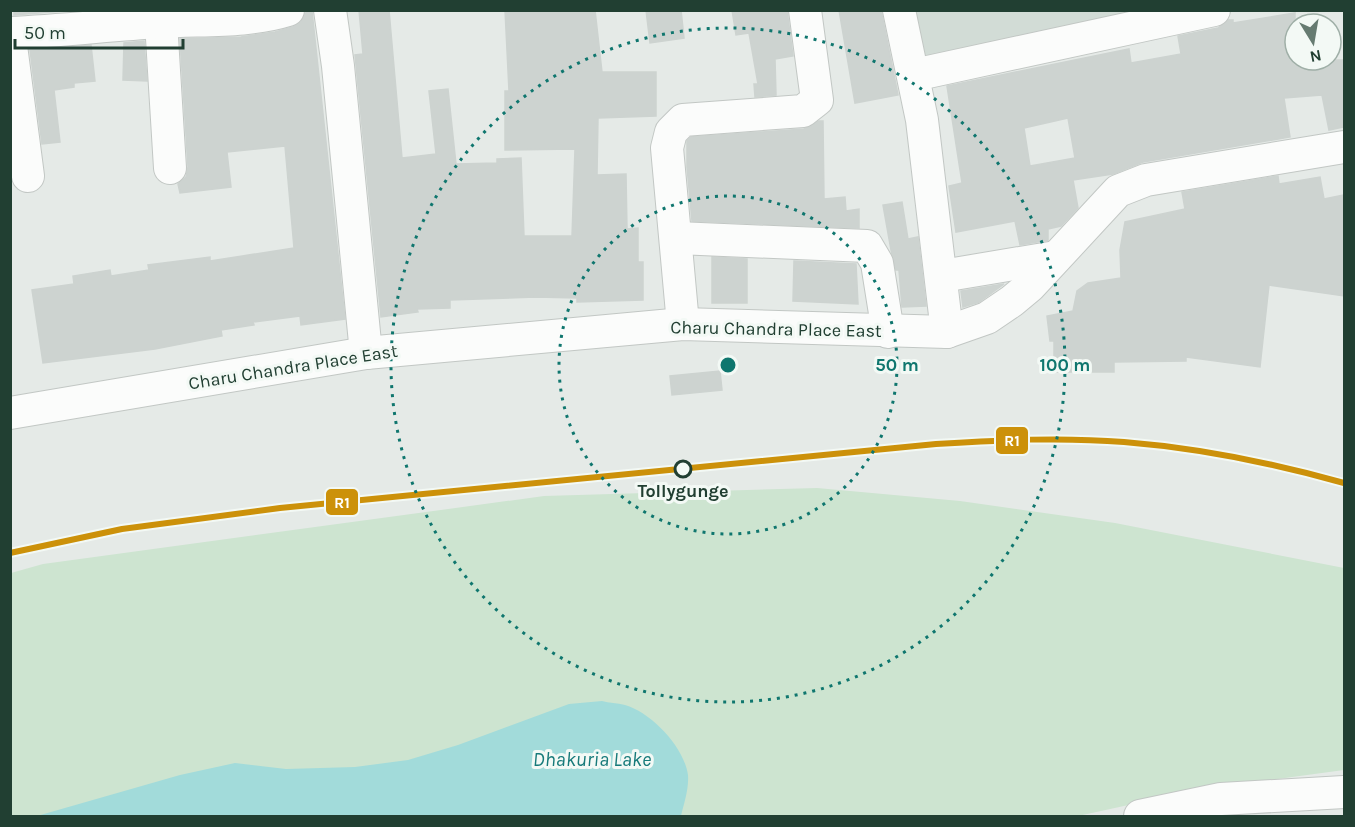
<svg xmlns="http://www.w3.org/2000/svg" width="1355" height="827" viewBox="0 0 1355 827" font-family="Karla,sans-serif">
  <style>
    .built { fill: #d2dcd6 }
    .green { fill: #cde4d0 }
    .water { fill: #a2dbda }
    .building { fill: #cdd3d0; stroke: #cdd3d0; stroke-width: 1.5; fill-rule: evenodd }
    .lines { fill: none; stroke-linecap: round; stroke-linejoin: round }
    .minor-casing { stroke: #c2c7c4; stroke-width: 34 }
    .minor { stroke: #fbfcfb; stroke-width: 32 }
    .rail-1-casing { stroke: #f3f9f5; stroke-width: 10 }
    .rail-1 { stroke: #cc910a; stroke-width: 6 }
    .ring { fill: none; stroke: #0f766e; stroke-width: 3; stroke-dasharray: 3 6 }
    .stop-dot { fill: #f3f9f5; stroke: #213f32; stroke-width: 3 }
    .labels { text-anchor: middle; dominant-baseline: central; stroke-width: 6; stroke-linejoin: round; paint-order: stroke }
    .street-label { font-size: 18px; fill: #213f32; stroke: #f3f9f5 }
    .stop-label { font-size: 18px; font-weight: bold; fill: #213f32; stroke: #f3f9f5 }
    .water-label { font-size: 20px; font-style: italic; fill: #177a7a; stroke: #f3f9f5 }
    .centre { fill: #0f766e; stroke: #f3f9f5; stroke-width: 3 }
    .ring-label { font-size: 18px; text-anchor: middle; font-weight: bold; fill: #0f766e; stroke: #f3f9f5; stroke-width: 6; stroke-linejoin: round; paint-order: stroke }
    .line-badge { stroke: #f3f9f5; stroke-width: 2 }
    .badge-label { font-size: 16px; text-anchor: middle; font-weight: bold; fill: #fff }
  </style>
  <rect width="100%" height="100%" fill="#e5eae7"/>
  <polygon class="built" points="903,10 1174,11 917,67"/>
  <polygon class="green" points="817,488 960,501 1115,523 1344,568 1344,770 1202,789 1078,816 11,816 11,573 43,564 544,496"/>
  <path class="water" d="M602,701C609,703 617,703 625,705C652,713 684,747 688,775C689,789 684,803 681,816H37L180,775L235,763L286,769L355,767L408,760L458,745L569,704Z"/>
  <g class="building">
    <polygon points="14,10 76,10 14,15"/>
    <polygon points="359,10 389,10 402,158 436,154 429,91 448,89 456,164 497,163 497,159 521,158 524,236 572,236 575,149 505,150 505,91 509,91 505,10 595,10 602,72 656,72 656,116 598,118 597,175 626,174 627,229 638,228 638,262 643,262 643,300 577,302 577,298 536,297 450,300 450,308 417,309 418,312 381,317 355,55 363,54"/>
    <polygon points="646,10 681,10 684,38 650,43"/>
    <polygon points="732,10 787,10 793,56 775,59 776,95 755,97 754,84 758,84 749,33 736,35"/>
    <polygon points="839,10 881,10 898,95 855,103"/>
    <polygon points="312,11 345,319 301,325 300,316 253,322 254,325 221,330 222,336 155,349 43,363 32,290 74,284 73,276 110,270 111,276 149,270 148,265 210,257 210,261 294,248 285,146 227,152 231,187 180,193 178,184 186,177 188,167 180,39 241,37 275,32 293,27 301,22 305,13"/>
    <path d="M1295,13V60H1344V127L1329,130L1322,95L1284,98L1290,137L1143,162L1113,174L1073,180L1078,208L1061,226L1048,229V240L1020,245L1015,221L956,232L949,186L962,183L947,86L1129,49L1131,63L1181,54L1178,36L1218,28L1228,20H1233V23ZM1068,118L1075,158L1030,166L1024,128Z"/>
    <polygon points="144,41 147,81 123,80 124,43"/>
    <polygon points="91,45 95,81 74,83 74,87 54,90 60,142 42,144 30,50"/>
    <polygon points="819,121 823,121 824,199 845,197 846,211 859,209 859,228 692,221 687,167 687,141 691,137 804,129"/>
    <polygon points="1278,176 1279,184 1320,177 1324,199 1344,195 1344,296 1269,285 1260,367 1186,357 1186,361 1114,362 1114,372 1054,372 1054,341 1050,341 1047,316 1073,311 1077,291 1088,283 1121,278 1120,250 1125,222 1185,209 1182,192"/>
    <polygon points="902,202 908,239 918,237 926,306 902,307 899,270 896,270 891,250 883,205"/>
    <polygon points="712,257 747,259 747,303 712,303"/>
    <polygon points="794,261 856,264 858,304 793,301"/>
    <polygon points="1004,284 979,302 963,307 961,291"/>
    <polygon points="720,371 722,390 672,395 670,376"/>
  </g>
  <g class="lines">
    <defs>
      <g id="minor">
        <polyline points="330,10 338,66 366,353"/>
        <polyline points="899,10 922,120 947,332"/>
        <polyline points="161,22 170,168"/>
        <path d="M10,33C60,31 109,25 159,22C202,19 246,23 288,10"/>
        <polyline points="10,38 28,176"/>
        <polyline points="914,75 1214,10"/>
        <polyline points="677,238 867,246 877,263 888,332"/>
        <polyline points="942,276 1056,257"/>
        <polyline points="683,324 667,148 671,132 683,120 803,111 817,100 805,10"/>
        <polyline points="10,413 366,353 683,324 947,332 987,318 1012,301 1030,286 1118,191 1146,180 1344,147"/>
        <polyline points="1140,816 1221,799 1344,792"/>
      </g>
    </defs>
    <use href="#minor" class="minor-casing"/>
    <use href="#minor" class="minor"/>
    <defs>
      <path id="rail-1" d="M10,553L122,529L280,508L936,444C999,440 1062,437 1124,442C1198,448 1273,463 1344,483"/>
    </defs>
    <use href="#rail-1" class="rail-1-casing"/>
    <use href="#rail-1" class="rail-1"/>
  </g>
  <g class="ring">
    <circle cx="728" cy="365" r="169"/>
    <circle cx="728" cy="365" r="337"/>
  </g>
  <circle class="stop-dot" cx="683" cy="469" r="8"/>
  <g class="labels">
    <g class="street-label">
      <text transform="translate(776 329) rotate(1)">Charu Chandra Place East</text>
      <text transform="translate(293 367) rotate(-9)">Charu Chandra Place East</text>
    </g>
    <g class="stop-label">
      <text x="683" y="491">Tollygunge</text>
    </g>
    <g class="water-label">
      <text x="592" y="759">Dhakuria Lake</text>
    </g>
  </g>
  <circle cx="728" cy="365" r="9" class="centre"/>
  <g class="ring-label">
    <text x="897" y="371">50 m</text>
    <text x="1065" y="371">100 m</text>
  </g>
  <g class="line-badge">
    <rect x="995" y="426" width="34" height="29" rx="6" fill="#cc910a"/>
    <rect x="325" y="488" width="34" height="28" rx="6" fill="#cc910a"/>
  </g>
  <g class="badge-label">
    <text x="1012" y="446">R1</text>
    <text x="342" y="508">R1</text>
  </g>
  <rect width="1355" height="827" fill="none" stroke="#213f32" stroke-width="24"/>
  <g transform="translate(1313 42) rotate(169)"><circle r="28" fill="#f3f9f5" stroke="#9fafa7" stroke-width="1.5"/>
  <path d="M0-4.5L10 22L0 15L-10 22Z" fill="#667b71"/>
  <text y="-9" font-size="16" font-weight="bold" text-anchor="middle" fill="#213f32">N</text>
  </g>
  <path d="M15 39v9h168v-9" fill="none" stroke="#213f32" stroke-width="3"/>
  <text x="24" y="39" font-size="18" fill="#213f32" stroke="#f3f9f5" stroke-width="4.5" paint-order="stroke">50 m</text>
</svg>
